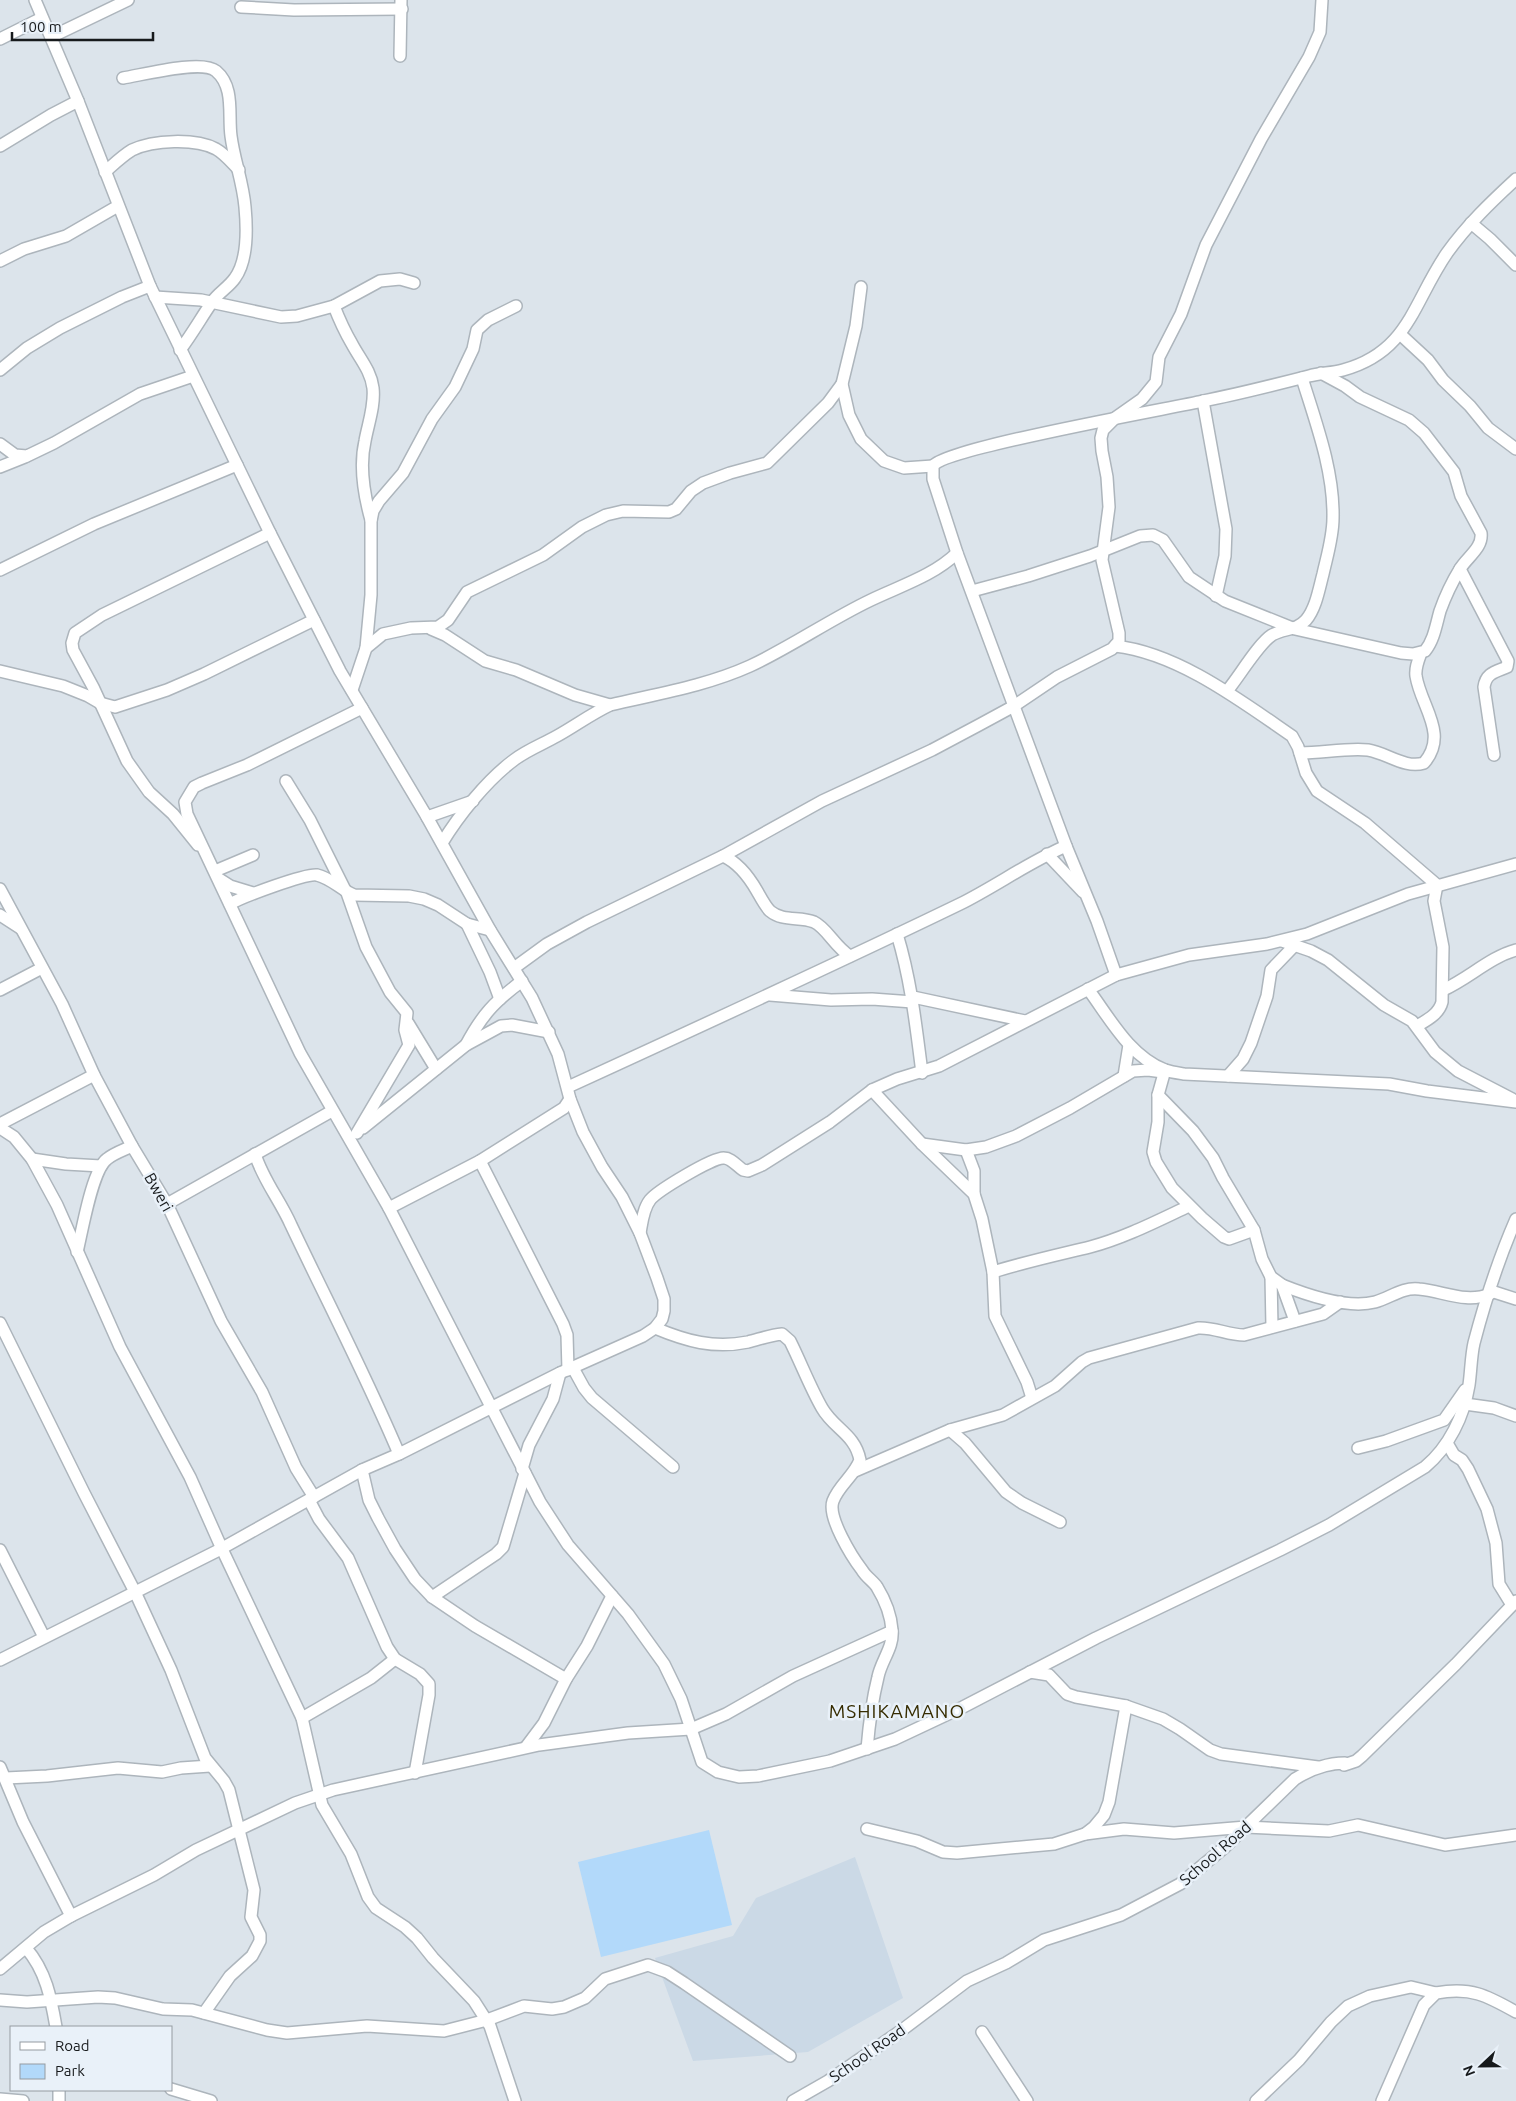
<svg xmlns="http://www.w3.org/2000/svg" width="1516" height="2101" viewBox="0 0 1516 2101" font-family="Ubuntu,sans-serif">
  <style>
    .built { fill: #cbd9e6 }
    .green { fill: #b2d9fa }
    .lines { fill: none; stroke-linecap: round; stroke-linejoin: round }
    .minor-casing { stroke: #adb5bc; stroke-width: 14 }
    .minor { stroke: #fff; stroke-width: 11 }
    .labels { text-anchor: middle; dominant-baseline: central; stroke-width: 5; stroke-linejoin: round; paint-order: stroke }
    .street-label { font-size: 16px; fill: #171a1c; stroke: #e9f1f9 }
    .quarter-label { font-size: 19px; letter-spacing: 1px; fill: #362c01; stroke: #e9f1f9 }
  </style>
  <rect width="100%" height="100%" fill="#dce4eb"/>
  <polygon class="built" points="855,1857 903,1998 808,2052 693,2061 655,1958 733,1936 756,1898"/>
  <polygon class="green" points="709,1830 732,1925 601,1957 578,1862"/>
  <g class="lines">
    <defs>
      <g id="minor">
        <polyline points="241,7 294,10 402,9"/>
        <polyline points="51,37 128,0"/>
        <polyline points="0,39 42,18"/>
        <polyline points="400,56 401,0"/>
        <path d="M123,78C142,75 202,59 216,71C235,87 228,115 231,136C234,160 243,182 245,207C247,228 248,260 235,278C229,287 218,293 212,302C201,318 192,334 180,350"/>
        <polyline points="0,146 51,115 78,101"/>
        <path d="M105,172C114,164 122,156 132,150C153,140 195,138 216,149C225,154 232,163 239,170"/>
        <polyline points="1471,223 1490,239 1516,265"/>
        <polyline points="0,261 24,249 66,236 118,206"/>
        <polyline points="861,287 856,326 842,384 849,415 861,439 884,461 904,468 933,466"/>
        <polyline points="155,297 201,300 281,317 297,316 334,306 380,281 400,279 414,283"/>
        <path d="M334,306C339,319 345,332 352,344C360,359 371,371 373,388C375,406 368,424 365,441C359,467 364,495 371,520"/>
        <polyline points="1401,335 1428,360 1443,380 1470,406 1488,428 1516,449"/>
        <polyline points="0,370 27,348 60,328 122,297 150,286"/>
        <polyline points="1203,401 1226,529 1225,556 1216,596"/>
        <polyline points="0,444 15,455 27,456 54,443 140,394 193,376"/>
        <polyline points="0,467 25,457"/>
        <path d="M1460,569L1508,661L1507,667C1495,672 1486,673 1484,687L1494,755"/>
        <polyline points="0,570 94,524 237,465"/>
        <path d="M972,591L1028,576L1090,556L1140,536L1153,535L1163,540L1189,577L1225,601L1295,629L1401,653L1413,654L1425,651C1434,640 1436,625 1440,611C1445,597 1452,582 1460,569C1467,557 1483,548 1481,533L1461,496L1454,472L1424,433L1409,420L1360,397L1345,386L1321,373"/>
        <polyline points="431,629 445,635 485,661 516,670 575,695 610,705"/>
        <path d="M1115,646C1178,653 1241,701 1292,736L1298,747L1306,773L1317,791L1365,823L1437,885L1434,901L1443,947L1442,1002C1439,1014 1427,1020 1417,1026"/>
        <polyline points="366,648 371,595 371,521 373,511 379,501 403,473 432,419 455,387 473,349 477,330 488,320 516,306"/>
        <polyline points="0,671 63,686 88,696 100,703 115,707 167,690 204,674 314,620"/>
        <polyline points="352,690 366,648 383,634 411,628 438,627 448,620 467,592 543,555 582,527 606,515 623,511 669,512 676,509 691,491 703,483 730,473 767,463 828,403 842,384"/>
        <path d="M1227,691C1239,677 1258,644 1272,635C1284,628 1296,631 1306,620C1316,608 1319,589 1323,574C1327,556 1333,537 1333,518C1334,471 1316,423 1302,378"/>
        <path d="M362,708L247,765L202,783L194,787L185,802L187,814L300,1053L389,1208L540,1502L568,1545L628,1614L664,1664L681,1699L702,1762L718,1772L739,1777L758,1776L830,1761L895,1739L963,1707L1096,1638L1280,1550L1329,1525L1425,1467C1449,1447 1464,1416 1469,1385C1471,1371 1471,1356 1474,1343C1485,1301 1499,1258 1516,1219"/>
        <path d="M1300,753C1323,753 1345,748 1368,750C1387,753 1405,769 1424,763C1449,734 1421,707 1416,676C1415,668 1418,661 1421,653"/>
        <polyline points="286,781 310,820 345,890"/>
        <polyline points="427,817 473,801"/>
        <path d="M442,843C459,815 487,780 514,760C527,750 543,744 557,736C575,726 591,714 610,705C656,694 706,686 750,666C791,647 829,620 871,600C900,586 933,576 957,553"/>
        <polyline points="198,845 173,814 149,792 127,761 93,687 73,650 72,643 75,633 102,615 270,533"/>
        <polyline points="1047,854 1083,892"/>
        <path d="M723,856C739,863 749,877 757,891C761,898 765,906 770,911C783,922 800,916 814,922C827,928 835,947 850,956"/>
        <polyline points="215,871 253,855"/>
        <polyline points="219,879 230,886 253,893"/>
        <polyline points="0,889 62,1004 94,1075 132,1146 167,1204 221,1321 262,1392 296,1468 314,1497"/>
        <polyline points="347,893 366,947 390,992 407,1013 405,1030 409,1045 357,1133"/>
        <path d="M230,904C242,897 306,873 317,875C331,878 341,890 354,895L409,896L424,899L438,905L467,924L490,930"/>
        <polyline points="0,915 20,928"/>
        <polyline points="467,924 490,972 500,999"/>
        <path d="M897,934C911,980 916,1026 922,1073"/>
        <polyline points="1282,941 1311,951 1328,960 1384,1005 1412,1021 1435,1052 1458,1071 1512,1099"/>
        <polyline points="514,968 547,944 587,922 723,856 822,801 932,750 979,725 1014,706 1057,677 1112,649 1119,641 1119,633 1102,560 1109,507 1107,477 1102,451 1101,438 1103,430 1115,418 1142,399 1156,382 1159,357 1181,314 1206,245 1261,139 1309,57 1320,32 1322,0"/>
        <path d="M1116,975L1097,921L1066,846L957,553L933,479V466C945,448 1167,409 1203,401C1239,394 1274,385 1309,376C1320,373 1332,373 1343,370C1409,352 1413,302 1447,253C1467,225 1491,202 1516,179"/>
        <path d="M1088,989C1109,1017 1129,1056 1165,1070C1171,1072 1178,1073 1184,1074L1389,1084L1427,1091L1516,1102"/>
        <polyline points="0,990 42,968"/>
        <path d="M1443,990C1468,979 1490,957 1516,950"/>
        <polyline points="770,995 831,1000 872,999 913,1002"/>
        <polyline points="913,997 1025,1021"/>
        <polyline points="408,1023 436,1069"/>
        <path d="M466,1045C482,1015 494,1002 522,981"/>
        <polyline points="1165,1070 1158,1095 1158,1122 1153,1152 1156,1162 1172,1188 1202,1218 1224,1237 1229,1239 1254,1230"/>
        <polyline points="1124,1076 1129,1045"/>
        <polyline points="1228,1076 1243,1059 1251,1043 1267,996 1271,970 1295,945"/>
        <path d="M568,1087C699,1027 830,967 960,904C996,886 1029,862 1066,846"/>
        <polyline points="872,1090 922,1144 974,1194 982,1219 993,1272 995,1316 1027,1382 1032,1398"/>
        <polyline points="1158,1095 1193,1131 1213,1158 1223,1178 1254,1230 1262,1259 1271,1277 1282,1285 1295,1321"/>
        <polyline points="0,1124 94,1075"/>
        <polyline points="0,1128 14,1137 32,1159 57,1205 120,1347 190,1477 222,1549 302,1718 322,1805 351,1854 368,1897 376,1908 405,1927 417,1938 433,1958 474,2001 490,2026 515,2101"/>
        <polyline points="363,1128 466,1045 490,1032 501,1026 512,1025 549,1032"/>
        <polyline points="922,1144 966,1150 986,1147 1016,1136 1070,1108 1133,1071 1148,1070 1163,1072"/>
        <polyline points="966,1150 974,1171 974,1194"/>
        <path d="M255,1154C263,1180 280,1200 291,1225C327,1301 366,1376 399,1454"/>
        <polyline points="32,1159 66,1164 101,1166"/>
        <polyline points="480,1161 563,1324 567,1335 568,1370"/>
        <polyline points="167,1204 332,1111"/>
        <polyline points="389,1208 480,1161 564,1108 570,1099"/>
        <path d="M640,1233C642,1222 643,1209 650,1200C657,1191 713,1157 724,1158C731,1158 737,1166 743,1170L748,1171L762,1165L830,1122L872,1090L897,1079L939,1066L1116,975L1189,955L1267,944L1307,934L1408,894L1516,864"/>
        <path d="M77,1252C82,1232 92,1170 107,1159C114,1153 124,1150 132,1146"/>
        <path d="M993,1272C1025,1262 1057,1255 1090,1247C1124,1238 1157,1221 1189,1206"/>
        <polyline points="1271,1277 1272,1327"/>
        <path d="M1282,1285C1307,1295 1348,1309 1375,1302C1390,1298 1402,1287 1419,1289C1443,1291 1466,1304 1490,1294"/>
        <polyline points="1491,1291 1516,1299"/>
        <polyline points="0,1323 84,1493 135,1592 171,1670 205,1758 224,1781 229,1790 254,1890 251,1917 260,1935 260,1941 252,1956 230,1976 204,2013"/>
        <path d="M655,1328C686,1341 714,1349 748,1342C760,1339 770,1335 782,1334L790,1341C801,1363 810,1387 822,1408C834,1429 855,1434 860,1460C854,1476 839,1485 833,1501C827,1517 852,1557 862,1570C866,1577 873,1581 877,1587C885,1600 891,1616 892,1630C894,1647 881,1661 878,1677C872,1701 869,1725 867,1749"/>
        <polyline points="573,1368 584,1388 592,1398 673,1467"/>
        <polyline points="1465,1404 1494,1408 1516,1416"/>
        <polyline points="950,1430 965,1443 1006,1492 1022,1503 1060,1522"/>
        <polyline points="1447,1443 1454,1455 1462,1460 1468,1469 1487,1509 1496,1543 1499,1584 1512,1605"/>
        <polyline points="1358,1448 1386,1441 1444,1420 1465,1390"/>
        <polyline points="522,1469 529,1445 553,1399 560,1373"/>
        <polyline points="362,1470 369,1500 378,1518 395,1549 415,1579 432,1597 475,1626 566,1679"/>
        <path d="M855,1471L950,1430L1003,1415L1055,1386L1082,1362L1089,1358L1198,1328C1214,1327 1228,1335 1244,1335L1323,1314L1340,1302"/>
        <polyline points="309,1500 319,1519 348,1558 387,1647 395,1659 420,1674 429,1684 429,1695 415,1773"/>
        <polyline points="0,1550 44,1637"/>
        <polyline points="432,1597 496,1554 503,1547 525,1473"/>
        <polyline points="0,1660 217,1551 362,1470 399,1454 560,1373 643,1336 655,1328 662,1319 664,1311 664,1299 657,1278 640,1233 622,1197 602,1167 583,1132 570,1099 558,1054 532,998 490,930 427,817 340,671 270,533 150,286 78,101 35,0"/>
        <polyline points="1030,1672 1049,1675 1067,1694 1076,1697 1126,1706 1163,1719 1180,1729 1210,1750 1221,1754 1318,1767"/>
        <polyline points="302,1718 371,1678 395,1659"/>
        <polyline points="526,1747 544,1723 566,1679 587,1646 612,1596"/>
        <polyline points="0,1767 23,1822 71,1916"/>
        <polyline points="6,1778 47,1776 118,1768 162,1772 181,1768 210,1766"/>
        <polyline points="867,1829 917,1841 943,1852 957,1853 1054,1844 1085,1834 1094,1827 1104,1815 1109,1802 1126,1706"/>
        <polyline points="1085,1834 1124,1829 1174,1833 1246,1827 1329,1831 1358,1825 1445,1845 1516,1835"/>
        <path d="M26,1948C46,1971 51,1998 56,2027"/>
        <polyline points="0,1969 44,1932 71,1916 154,1875 196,1850 295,1803 333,1790 539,1745 628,1733 691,1729 726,1714 793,1676 892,1631"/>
        <polyline points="0,2000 27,2002 98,1997 115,1998 163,2009 192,2010 267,2030 287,2033 367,2026 444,2031 487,2020 524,2006 552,2009 564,2007 585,1998 605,1979 648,1965 667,1972 684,1983 790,2056"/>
        <polyline points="982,2032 1027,2101"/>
        <polyline points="171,2089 211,2101"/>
        <polyline points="0,2099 23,2101"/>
        <polyline points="59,2101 59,2090"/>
        <path d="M793,2101L828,2081L902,2030L967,1981L1006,1963L1044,1940L1121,1915L1180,1884L1225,1847L1295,1779C1311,1769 1326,1763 1345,1763L1344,1765L1356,1761L1362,1756L1456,1664L1516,1601"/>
        <polyline points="1256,2101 1299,2060 1331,2022 1348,2006 1370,1996 1411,1987 1436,1993"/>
        <path d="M1382,2101L1424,2005L1436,1993C1471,1987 1486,1995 1516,2012"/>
      </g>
    </defs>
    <use href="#minor" class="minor-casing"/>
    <use href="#minor" class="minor"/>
  </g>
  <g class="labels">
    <g class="street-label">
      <text transform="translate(159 1192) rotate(61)">Bweri</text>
      <text transform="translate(1215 1853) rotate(-41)">School Road</text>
      <text transform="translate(867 2053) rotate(-35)">School Road</text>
    </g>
    <g class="quarter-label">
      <text x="897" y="1711">MSHIKAMANO</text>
    </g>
  </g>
  <rect x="10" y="2026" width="162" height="65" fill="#e9f1f9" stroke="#959ba1"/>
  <rect x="20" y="2042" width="25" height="8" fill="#ffffff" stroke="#959ba1"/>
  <text x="55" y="2051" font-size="15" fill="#171a1c">Road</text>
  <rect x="20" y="2064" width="25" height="15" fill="#b2d9fa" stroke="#959ba1"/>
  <text x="55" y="2076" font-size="15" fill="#171a1c">Park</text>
  <g transform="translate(1481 2066) rotate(248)" stroke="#e9f1f9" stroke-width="4" paint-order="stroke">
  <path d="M0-4L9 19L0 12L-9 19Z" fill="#171a1c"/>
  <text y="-8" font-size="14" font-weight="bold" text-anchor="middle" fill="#171a1c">N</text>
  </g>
  <path d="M12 32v8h141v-8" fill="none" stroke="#171a1c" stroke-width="2.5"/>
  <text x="20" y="32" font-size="15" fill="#171a1c" stroke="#e9f1f9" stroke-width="4" paint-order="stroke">100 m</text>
</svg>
